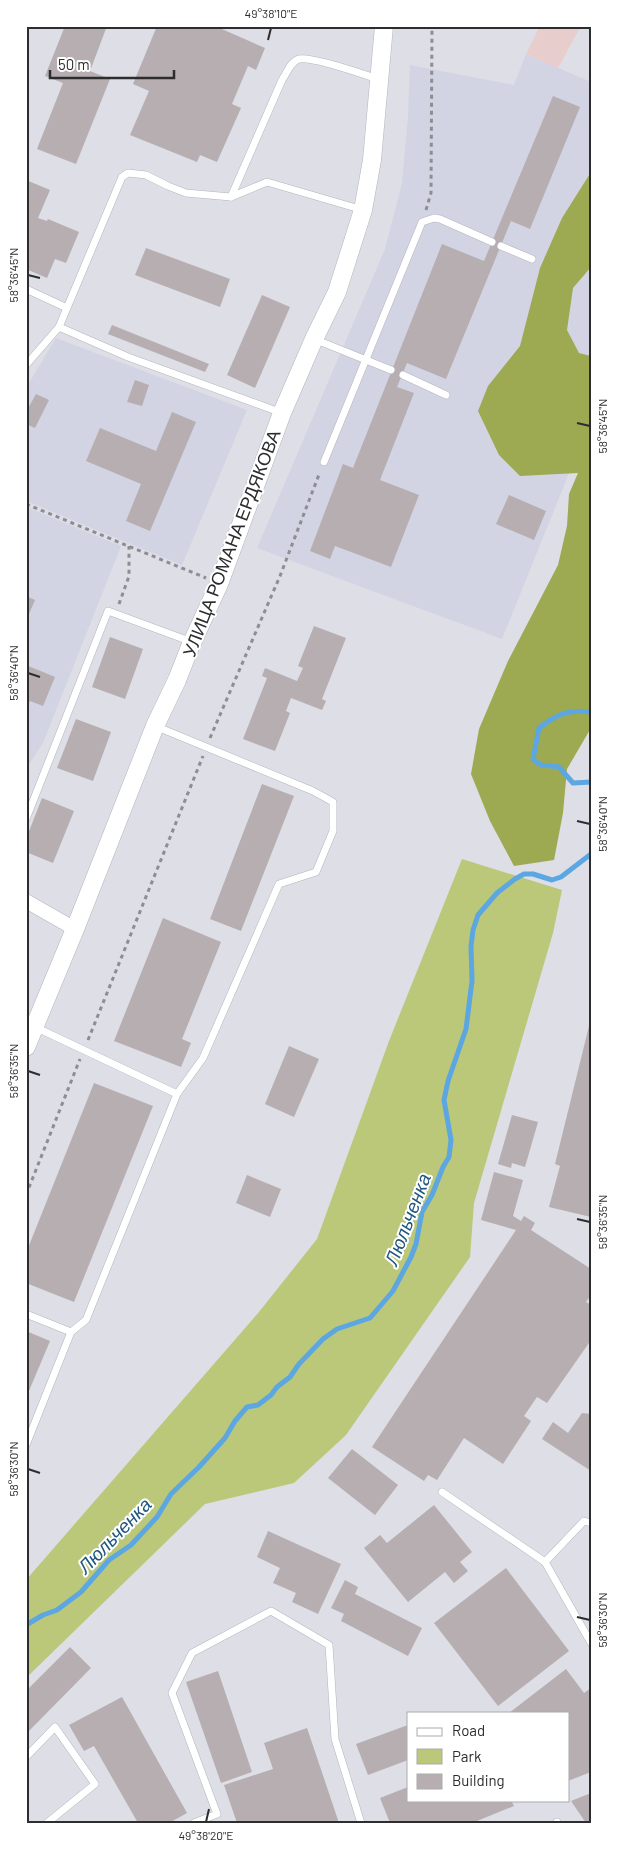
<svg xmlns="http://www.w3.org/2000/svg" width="617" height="1849" viewBox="0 0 617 1849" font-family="Barlow,sans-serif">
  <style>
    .built { fill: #d2d4e3 }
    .industrial { fill: #e8cdcd }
    .green { fill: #bbc879 }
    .forest { fill: #9daa52 }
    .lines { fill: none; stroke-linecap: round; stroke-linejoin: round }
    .stream { stroke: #5ca7e2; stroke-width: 5 }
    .building { fill: #b7aeb1 }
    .service-casing { stroke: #b4b5bd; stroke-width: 8 }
    .minor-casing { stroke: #b4b5bd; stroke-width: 15 }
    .tertiary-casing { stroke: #b4b5bd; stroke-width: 19 }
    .path { stroke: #8d8d93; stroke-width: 3; stroke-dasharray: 4 4; stroke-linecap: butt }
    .service { stroke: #fff; stroke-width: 7 }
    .minor { stroke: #fff; stroke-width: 14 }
    .tertiary { stroke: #fff; stroke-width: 18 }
    .ticks { fill: none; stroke: #2d2d30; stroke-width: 2 }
    .labels { text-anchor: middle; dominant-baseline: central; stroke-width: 4; stroke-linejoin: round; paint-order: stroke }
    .street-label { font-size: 18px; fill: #2d2d30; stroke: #fff }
    .water-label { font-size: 19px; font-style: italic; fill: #20577f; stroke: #fff }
    .neatline { fill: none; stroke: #2d2d30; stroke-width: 2 }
    .ticks-label { font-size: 12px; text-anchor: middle; fill: #2d2d30 }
  </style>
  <rect width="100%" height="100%" fill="#dddee6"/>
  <g class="built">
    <polygon points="526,54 591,82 591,419 502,639 257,548 385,249 402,183 408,116 410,65 514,85"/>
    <polygon points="56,338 247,410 182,565 26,501 26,388"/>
    <polygon points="26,507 121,546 43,743 26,769"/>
  </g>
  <polygon class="industrial" points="540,26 581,26 558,68 526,54"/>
  <polygon class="green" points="462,859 562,890 553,933 474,1203 470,1257 346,1435 294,1483 205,1504 26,1678 26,1580 259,1312 317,1239 389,1041"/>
  <polygon class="forest" points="591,172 591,267 573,288 567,330 579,353 591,356 591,728 567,769 563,813 554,860 514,866 490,821 471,774 479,729 508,661 558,565 567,526 569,494 578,473 520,476 499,455 478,411 488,386 520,346 540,268 562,218"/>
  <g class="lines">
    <g class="stream">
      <path d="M591,712C568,709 557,714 539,728L533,759C541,768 548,765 559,767L573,783L591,782"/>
      <polyline points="26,1625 43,1615 57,1610 81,1592 109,1560 131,1545 157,1517 171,1494 199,1467 225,1438 235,1421 247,1407 258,1405 271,1395 277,1387 290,1377 299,1364 323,1339 337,1329 370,1318 393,1291 411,1257 416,1244 422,1212 432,1195 443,1167 449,1157 451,1140 444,1100 448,1081 466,1029 472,981 471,946 473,930 478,915 497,893 515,879 524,874 533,874 552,880 561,877 591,854"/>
    </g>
  </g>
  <g class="building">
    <polygon points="65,26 107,26 90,71 110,79 76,164 37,149 63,83 45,76"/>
    <polygon points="157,26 215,26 265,48 256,70 248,66 232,104 241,108 217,162 200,155 197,162 130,135 149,91 133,84"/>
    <polygon points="553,96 580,107 530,229 511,221 446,379 407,363 397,387 414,393 380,480 419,495 391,567 335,546 330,559 310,551 343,464 353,468 442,244 484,261"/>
    <polygon points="26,180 50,190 38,218 47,221 48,219 79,232 66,263 55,259 47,278 26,269"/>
    <polygon points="146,248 230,279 220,307 135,275"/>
    <polygon points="262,295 290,307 255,388 227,375"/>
    <polygon points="112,325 209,364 205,372 108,334"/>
    <polygon points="135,380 149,385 142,406 127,402"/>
    <polygon points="36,394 49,400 35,428 26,424 26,412"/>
    <polygon points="172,412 196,422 150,531 126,521 141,484 86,461 100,428 156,451"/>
    <polygon points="509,495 546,511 534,540 496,524"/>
    <polygon points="26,596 35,600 26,621"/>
    <polygon points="314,626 346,638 322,699 326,701 322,710 291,698 286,711 290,713 275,751 243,739 267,678 262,676 265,668 297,681 303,668 298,666"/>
    <polygon points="110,637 143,649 125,699 92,687"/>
    <polygon points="26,665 55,677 43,706 30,701 26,709"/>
    <polygon points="76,719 111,732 93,781 57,768"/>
    <polygon points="262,784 294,796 241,931 210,919"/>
    <polygon points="42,798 74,811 53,863 26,852 26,839"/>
    <polygon points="163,918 221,942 182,1039 191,1043 181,1067 114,1041"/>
    <polygon points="590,1022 591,1022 591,1217 549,1207 560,1166 555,1164"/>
    <polygon points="289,1046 319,1059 294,1117 265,1104"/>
    <polygon points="94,1083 153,1106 74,1302 26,1283 26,1253"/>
    <polygon points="512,1115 538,1122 525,1167 512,1163 511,1168 498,1164"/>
    <polygon points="494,1172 523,1180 513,1216 521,1221 524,1216 535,1223 531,1230 591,1269 591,1295 586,1302 591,1305 591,1340 547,1403 537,1397 524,1416 531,1421 503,1464 464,1438 437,1480 428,1475 424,1481 372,1447 516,1230 481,1220"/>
    <polygon points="247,1175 281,1189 270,1217 236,1203"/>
    <polygon points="26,1331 50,1341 26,1398"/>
    <polygon points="582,1413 591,1414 591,1471 542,1439 553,1422 568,1433"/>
    <polygon points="352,1449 398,1485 375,1515 328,1478"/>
    <polygon points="434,1505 472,1552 460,1562 468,1571 454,1583 445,1572 408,1602 364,1548 380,1535 387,1543"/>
    <polygon points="268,1531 341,1564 318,1614 292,1602 296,1593 273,1583 280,1568 257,1557"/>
    <polygon points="506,1568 569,1651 498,1706 434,1623"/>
    <polygon points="345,1580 358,1587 355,1594 422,1628 408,1656 341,1621 344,1614 331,1608"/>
    <polygon points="70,1647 91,1668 26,1734 26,1691"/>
    <polygon points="566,1669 584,1693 591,1688 591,1772 568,1781 568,1713 509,1713"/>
    <polygon points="218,1671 252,1772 221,1783 186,1682"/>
    <polygon points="122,1697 187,1813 169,1823 138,1823 94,1746 84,1751 69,1725"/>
    <polygon points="408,1725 408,1760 368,1775 356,1744"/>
    <polygon points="307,1728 339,1823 237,1823 224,1785 273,1769 264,1743"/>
    <polygon points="408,1787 408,1800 511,1800 514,1806 472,1823 390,1823 380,1798"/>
    <polygon points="591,1793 591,1823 586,1823 571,1801"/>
  </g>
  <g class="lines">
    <defs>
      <g id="service">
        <path d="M231,197L282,80C287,73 290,62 299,59C312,56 363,74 378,79"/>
        <polyline points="501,246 532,259"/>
        <polyline points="26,289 67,308"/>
        <polyline points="314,339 391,370"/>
        <polyline points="26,365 59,327"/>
        <polyline points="403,375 446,395"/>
        <polyline points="282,413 128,357 59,327 122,177 128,173 146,175 168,186 186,193 231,197 267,182 363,210"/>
        <polyline points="324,462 422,222 434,218 440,219 492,242"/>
        <polyline points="26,819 108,611 192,642"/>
        <polyline points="35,1027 177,1094"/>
        <polyline points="26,1314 71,1332"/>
        <polyline points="26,1445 71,1332 86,1320 177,1094 203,1058 279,884 316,872 333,831 333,802 313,791 155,726"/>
        <polyline points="442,1492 545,1562 591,1643"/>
        <polyline points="545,1562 584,1521 591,1523"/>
        <polyline points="26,1757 55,1727 95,1784 47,1823"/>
        <polyline points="557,1822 557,1823"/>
        <polyline points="194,1823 217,1814 172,1693 192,1653 271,1611 329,1645 335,1739 361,1823"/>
      </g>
      <polyline id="minor" points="26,901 75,929"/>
      <polyline id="tertiary" points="26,1047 75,929 155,726 177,680 190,647 219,584 282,413 314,339 337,292 363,210 372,160 384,26"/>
    </defs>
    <use href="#service" class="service-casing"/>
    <use href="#minor" class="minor-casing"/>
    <use href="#tertiary" class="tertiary-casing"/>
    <g class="path">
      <polyline points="426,210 431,193 432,26"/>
      <polyline points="26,504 206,578"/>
      <polyline points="119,604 129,576 129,546"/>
      <polyline points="210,738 280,576 320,472"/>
      <polyline points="88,1040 203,756"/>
      <polyline points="26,1195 80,1059"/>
    </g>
    <use href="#service" class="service"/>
    <use href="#minor" class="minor"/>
    <use href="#tertiary" class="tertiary"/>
  </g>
  <path class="ticks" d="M268,40L271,28M28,275L40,278M577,423L590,426M28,673L40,677M577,821L590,824M28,1071L40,1075M577,1219L590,1222M28,1469L40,1473M577,1617L590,1620M206,1822L209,1809"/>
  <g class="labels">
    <g class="street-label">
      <text transform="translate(231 543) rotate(-69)">УЛИЦА РОМАНА ЕРДЯКОВА</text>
    </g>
    <g class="water-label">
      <text transform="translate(407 1219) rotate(-69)">Люльченка</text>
      <text transform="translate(114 1535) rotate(-46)">Люльченка</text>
    </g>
  </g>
  <rect width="617" height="1849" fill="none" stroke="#ffffff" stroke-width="55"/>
  <rect x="407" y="1712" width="162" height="90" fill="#ffffff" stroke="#ababac"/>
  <rect x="417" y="1728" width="25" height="8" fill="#ffffff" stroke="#ababac"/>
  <text x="452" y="1736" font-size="15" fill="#2d2d30">Road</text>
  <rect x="417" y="1749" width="25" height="15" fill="#bbc879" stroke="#ababac"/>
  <text x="452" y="1762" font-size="15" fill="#2d2d30">Park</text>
  <rect x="417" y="1774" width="25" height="15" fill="#b7aeb1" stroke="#ababac"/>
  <text x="452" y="1786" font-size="15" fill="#2d2d30">Building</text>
  <path d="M50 70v8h124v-8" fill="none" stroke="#2d2d30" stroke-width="2.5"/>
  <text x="58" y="70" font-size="15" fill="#2d2d30" stroke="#ffffff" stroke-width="4" paint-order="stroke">50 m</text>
  <rect x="28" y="28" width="562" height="1794" class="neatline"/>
  <g class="ticks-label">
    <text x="271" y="18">49°38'10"E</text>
    <text transform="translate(14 275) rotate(-90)" y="4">58°36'45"N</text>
    <text transform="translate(603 426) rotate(-90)" y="4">58°36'45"N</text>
    <text transform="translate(14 673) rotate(-90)" y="4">58°36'40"N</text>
    <text transform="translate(603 824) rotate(-90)" y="4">58°36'40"N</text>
    <text transform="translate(14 1071) rotate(-90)" y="4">58°36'35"N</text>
    <text transform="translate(603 1222) rotate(-90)" y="4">58°36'35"N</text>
    <text transform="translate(14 1469) rotate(-90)" y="4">58°36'30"N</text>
    <text transform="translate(603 1620) rotate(-90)" y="4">58°36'30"N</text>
    <text x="206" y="1840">49°38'20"E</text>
  </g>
</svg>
